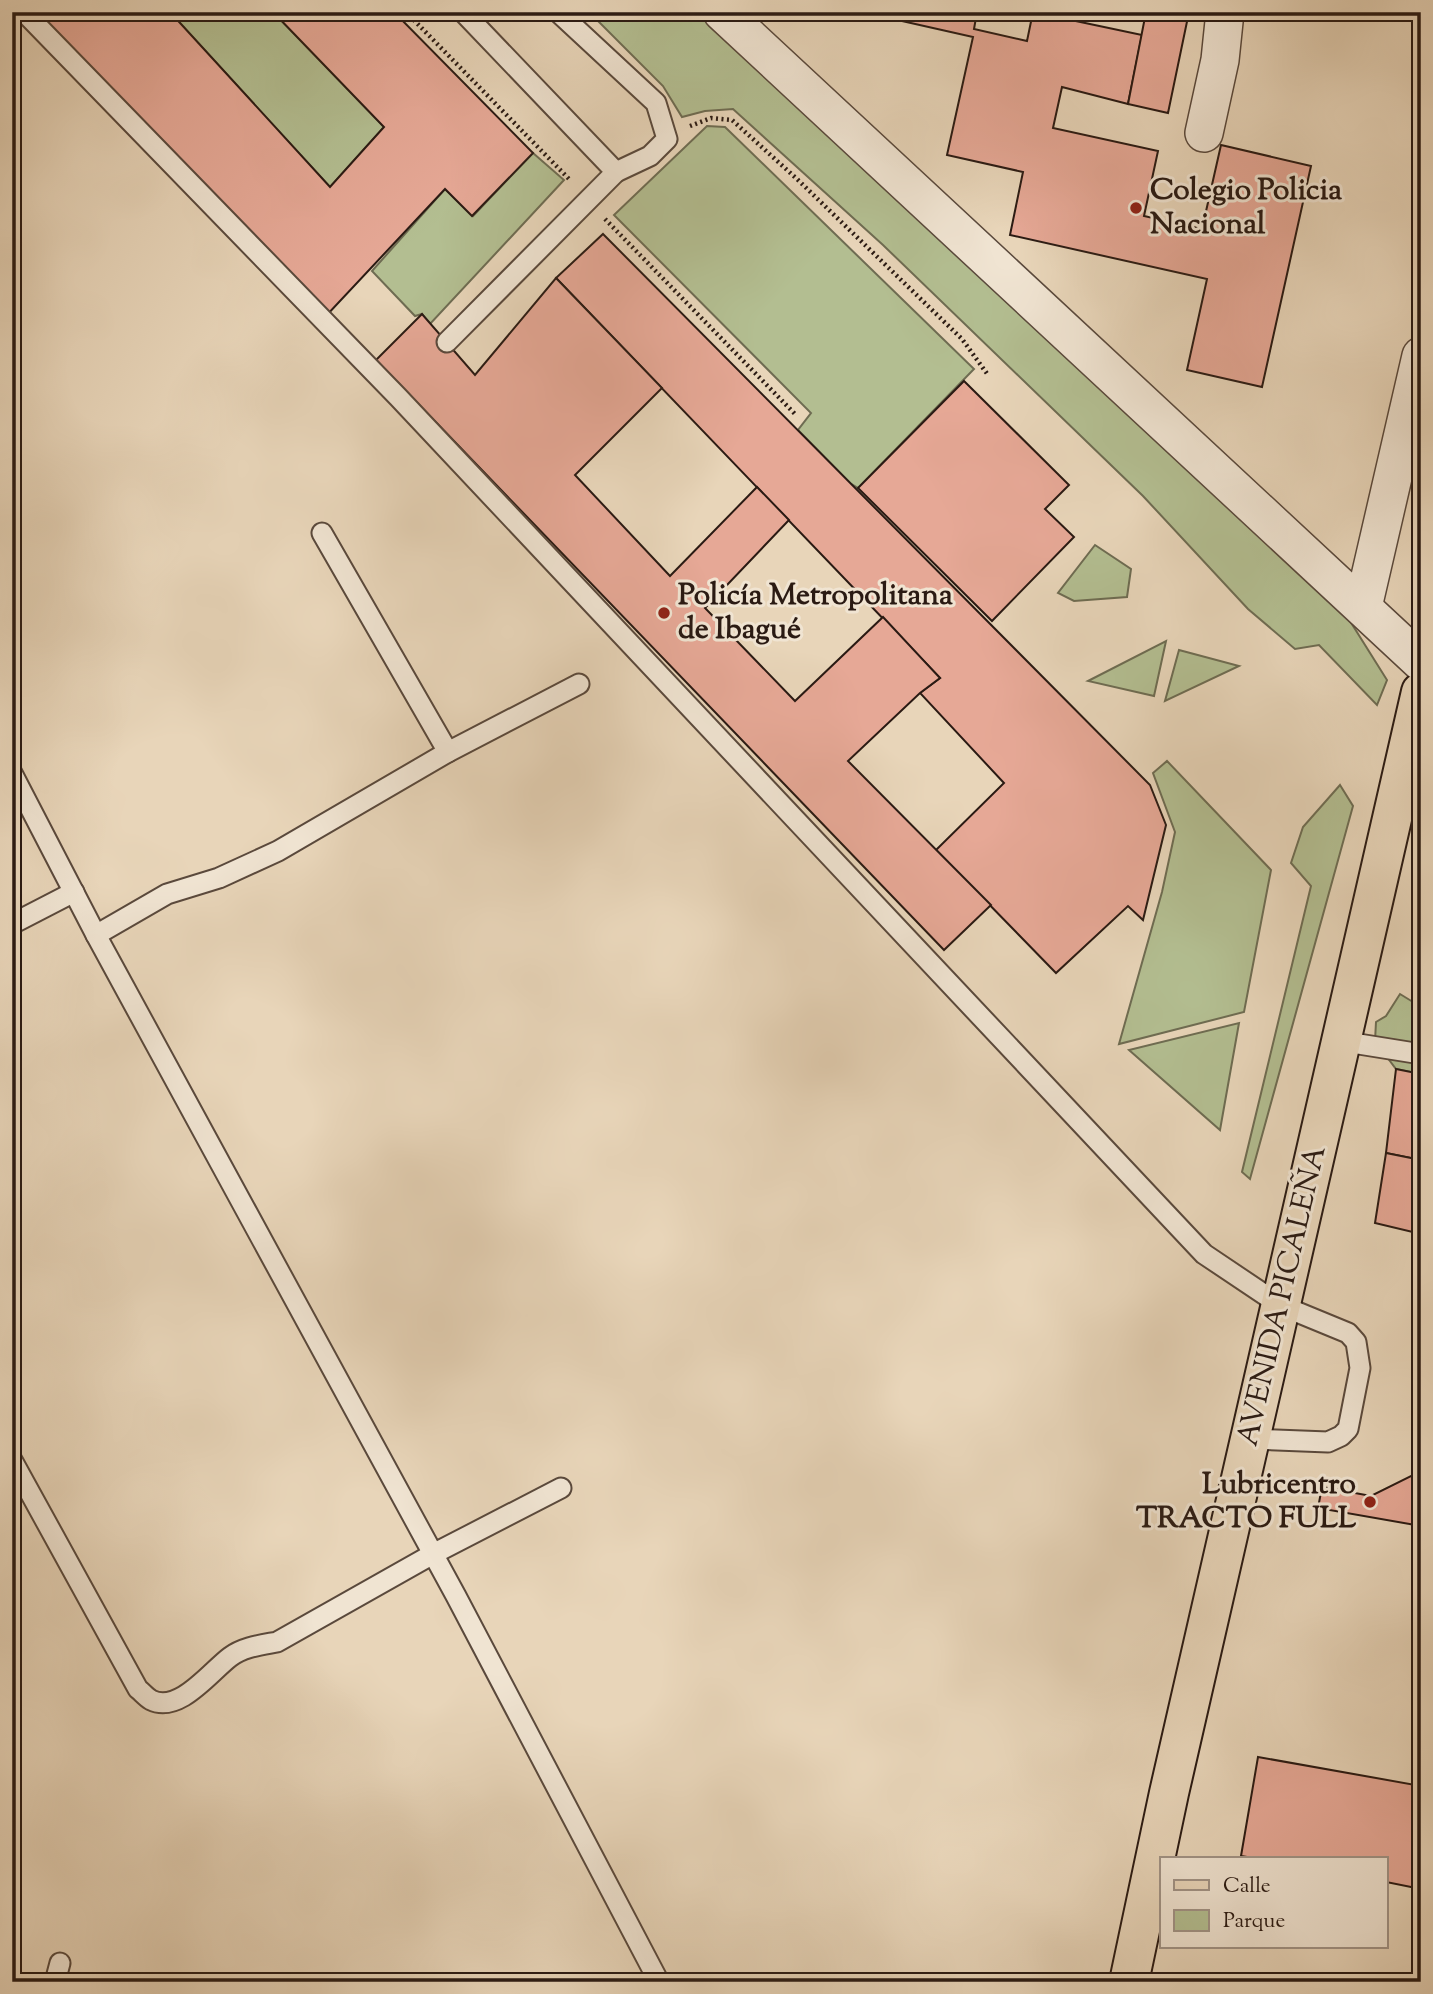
<svg xmlns="http://www.w3.org/2000/svg" width="1433" height="1994" viewBox="0 0 1433 1994" font-family="'Sorts Mill Goudy',serif">
  <style>
    .green { fill: #b3be91; stroke: #6e6c52; stroke-width: 2 }
    .building { fill: #e6a896; stroke: #2a1a13; stroke-width: 2 }
    .lines { fill: none; stroke-linecap: round; stroke-linejoin: round }
    .lane-casing { stroke: #5a493c; stroke-width: 23 }
    .street-casing { stroke: #5a493c; stroke-width: 40 }
    .primary-casing { stroke: #2a1a13; stroke-width: 42 }
    .path { stroke: #2a1a13; stroke-width: 4.5; stroke-dasharray: 2 3.5; stroke-linecap: butt }
    .lane { stroke: #f0e4d2; stroke-width: 19 }
    .street { stroke: #f0e4d2; stroke-width: 37 }
    .primary { stroke: #e8d5b9; stroke-width: 38 }
    .poi-dot { fill: #8f2418; stroke: #f0e4d2; stroke-width: 2.5 }
    .labels { text-anchor: middle; dominant-baseline: central; stroke-width: 6; stroke-linejoin: round; paint-order: stroke }
    .poi-label { font-size: 30px; font-weight: bold; fill: #2a1a13; stroke: #f0e4d2; text-anchor: start }
    .street-label { font-size: 30px; fill: #2a1a13; stroke: #f0e4d2 }
  </style>
  <rect width="100%" height="100%" fill="#e8d5b9"/>
  <filter id="stains"><feTurbulence type="fractalNoise" baseFrequency=".00286" numOctaves="4"/><feColorMatrix values="0 0 0 0 .2 0 0 0 0 .09 0 0 0 0 .02 0 0 0 .5 -.17"/></filter>
  <radialGradient id="worn" r=".72"><stop offset=".6" stop-color="#630" stop-opacity="0"/><stop offset="1" stop-color="#630" stop-opacity=".3"/></radialGradient>
  <g class="green">
    <polygon points="170,12 273,12 384,127 330,187"/>
    <polygon points="589,12 700,12 1338,602 1387,680 1377,705 1319,645 1295,649 1248,609 1143,496 883,245 733,109 705,111 682,117 663,86"/>
    <polygon points="707,126 725,127 974,369 858,488 850,483 798,430 811,413 614,215"/>
    <polygon points="533,153 564,180 430,324 422,314 415,316 372,271 445,189 473,216"/>
    <polygon points="1095,545 1131,569 1127,597 1074,601 1058,593"/>
    <polygon points="1166,641 1154,696 1088,681"/>
    <polygon points="1179,650 1239,666 1165,701"/>
    <polygon points="1167,761 1271,870 1244,1012 1119,1044 1162,892 1175,832 1153,773"/>
    <polygon points="1340,785 1353,806 1250,1179 1242,1172 1311,886 1291,863 1303,827"/>
    <polygon points="1400,994 1413,1002 1415,1014 1421,1018 1421,1074 1396,1069 1375,1041 1376,1022 1386,1016"/>
    <polygon points="1239,1023 1220,1130 1129,1050"/>
  </g>
  <g class="building">
    <polygon points="40,12 170,12 330,187 384,127 273,12 394,12 533,153 472,216 445,189 325,317 36,16"/>
    <polygon points="862,12 977,12 974,29 1027,41 1033,12 1142,35 1128,104 1062,87 1053,128 1158,151 1144,216 1202,229 1221,145 1311,166 1262,387 1187,370 1207,279 1010,235 1023,172 947,155 973,37"/>
    <polygon points="1146,12 1189,12 1168,113 1128,104"/>
    <polygon points="603,234 1150,785 1166,825 1143,920 1128,906 1056,973 936,850 1004,783 920,693 940,678 556,278"/>
    <polygon points="556,278 662,388 575,475 670,576 757,487 789,520 705,608 795,701 883,617 940,678 920,693 848,761 991,905 944,950 376,360 422,314 475,375"/>
    <polygon points="964,381 1069,485 1045,509 1074,537 992,621 858,488"/>
    <polygon points="1396,1069 1421,1074 1421,1160 1386,1153"/>
    <polygon points="1386,1153 1421,1160 1421,1234 1375,1223"/>
    <polygon points="1421,1471 1421,1526 1318,1508 1322,1487 1371,1496"/>
    <polygon points="1258,1757 1421,1786 1421,1889 1386,1882 1386,1859 1259,1859 1241,1856"/>
  </g>
  <g class="lines">
    <defs>
      <g id="lane">
        <polyline points="24,12 398,397 1204,1254 1280,1305 1348,1333 1356,1342 1360,1368 1348,1429 1341,1436 1328,1442 1251,1439"/>
        <polyline points="558,12 656,103 667,139 650,156 616,172"/>
        <polyline points="447,342 616,172 463,12"/>
        <polyline points="322,533 448,752"/>
        <polyline points="12,773 96,935 456,1596 659,1982"/>
        <polyline points="12,924 74,892"/>
        <polyline points="96,935 167,894 219,878 278,851 448,752 579,684"/>
        <polyline points="1340,1041 1421,1054"/>
        <path d="M12,1460L138,1689C142,1692 146,1697 151,1700C179,1714 210,1672 230,1657C243,1647 261,1645 277,1642L433,1554L561,1488"/>
        <polyline points="55,1982 60,1963"/>
      </g>
      <g id="street">
        <polyline points="722,12 1421,662"/>
        <polyline points="1204,133 1220,60 1225,12"/>
        <polyline points="1363,607 1421,356"/>
      </g>
      <polyline id="primary" points="1129,1982 1169,1793 1421,692"/>
    </defs>
    <use href="#lane" class="lane-casing"/>
    <use href="#street" class="street-casing"/>
    <use href="#primary" class="primary-casing"/>
    <g class="path">
      <polyline points="406,12 571,181"/>
      <polyline points="690,126 711,118 732,120 797,179 962,339 988,375"/>
      <polyline points="605,219 795,414"/>
    </g>
    <use href="#lane" class="lane"/>
    <use href="#street" class="street"/>
    <use href="#primary" class="primary"/>
  </g>
  <g class="poi-dot">
    <circle cx="1136" cy="208" r="7"/>
    <circle cx="664" cy="613" r="7"/>
    <circle cx="1370" cy="1502" r="7"/>
  </g>
  <g class="labels">
    <g class="poi-label">
      <text x="1150" y="191">Colegio Policia<tspan x="1150" dy="34">Nacional</tspan></text>
      <text x="678" y="596">Policía Metropolitana<tspan x="678" dy="34">de Ibagué</tspan></text>
      <text x="1356" y="1485" text-anchor="end">Lubricentro<tspan x="1356" dy="34">TRACTO FULL</tspan></text>
    </g>
    <g class="street-label">
      <text transform="translate(1283 1296) rotate(-77)">AVENIDA PICALEÑA</text>
    </g>
  </g>
  <rect width="1433" height="1994" fill="none" stroke="#e8d5b9" stroke-width="42"/>
  <rect x="14" y="14" width="1405" height="1966" fill="none" stroke="#2a1a13" stroke-width="3.5"/>
  <rect x="21" y="21" width="1391" height="1952" fill="none" stroke="#2a1a13" stroke-width="2"/>
  <rect x="1160" y="1857" width="228" height="91" fill="#f0e4d2" stroke="#a19386" stroke-width="2"/>
  <rect x="1174" y="1880" width="35" height="10" fill="#e8d5b9" stroke="#a19386" stroke-width="2"/>
  <text x="1223" y="1892" font-size="21" fill="#2a1a13">Calle</text>
  <rect x="1174" y="1910" width="35" height="21" fill="#b3be91" stroke="#a19386" stroke-width="2"/>
  <text x="1223" y="1927" font-size="21" fill="#2a1a13">Parque</text>
  <rect width="100%" height="100%" filter="url(#stains)"/>
  <rect width="100%" height="100%" fill="url(#worn)"/>
</svg>
